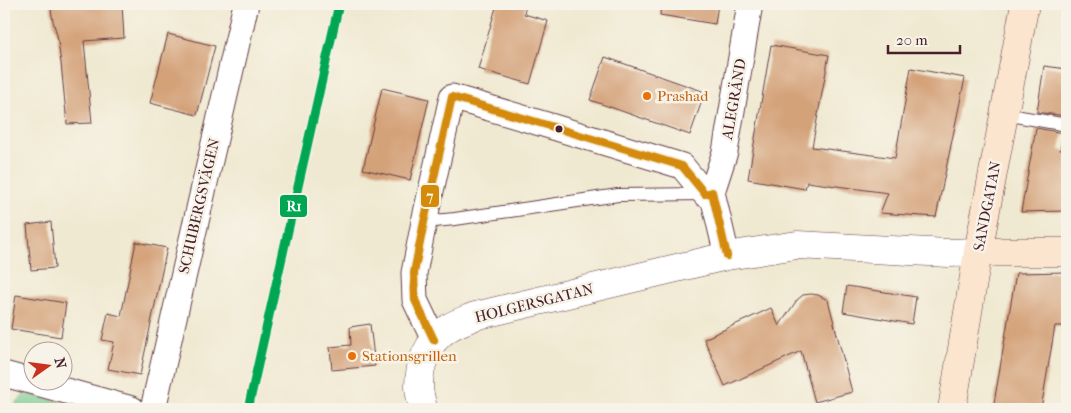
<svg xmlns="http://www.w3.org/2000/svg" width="1071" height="413" viewBox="0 0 1071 413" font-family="'IM FELL French Canon',serif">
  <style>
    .green { fill: #74c88b; stroke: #5f745b }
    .building { fill: #d4a279 }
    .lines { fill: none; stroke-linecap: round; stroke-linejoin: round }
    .service-casing { stroke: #633d44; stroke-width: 14 }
    .minor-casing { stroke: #633d44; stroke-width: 27 }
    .tertiary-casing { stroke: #633d44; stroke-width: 29 }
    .secondary-casing { stroke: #633d44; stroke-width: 29 }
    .service { stroke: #fff; stroke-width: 12 }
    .minor { stroke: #fff; stroke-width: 25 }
    .tertiary { stroke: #fff; stroke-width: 28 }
    .secondary { stroke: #fbe5cf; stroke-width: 28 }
    .bus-1-casing { stroke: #f7f3e8; stroke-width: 11 }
    .bus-1 { stroke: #d48b09; stroke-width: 8 }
    .rail-1-casing { stroke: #f7f3e8; stroke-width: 12 }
    .rail-1 { stroke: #00a651; stroke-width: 9 }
    .food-dot { fill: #e8710a; stroke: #f7f3e8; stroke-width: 2 }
    .bus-dot { fill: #4a1f2b; stroke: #f7f3e8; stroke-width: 2 }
    .labels { text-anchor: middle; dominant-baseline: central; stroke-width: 5; stroke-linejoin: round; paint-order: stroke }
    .food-label { font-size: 15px; fill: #c56008; stroke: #f7f3e8; text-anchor: start }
    .street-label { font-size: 15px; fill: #4a1f2b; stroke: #f7f3e8 }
    .line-badge { stroke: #f7f3e8; stroke-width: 2 }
    .badge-label { font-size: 14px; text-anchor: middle; font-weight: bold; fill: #fff }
  </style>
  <rect width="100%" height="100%" fill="#f7f3e8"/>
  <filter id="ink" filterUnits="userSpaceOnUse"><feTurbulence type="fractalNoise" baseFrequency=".02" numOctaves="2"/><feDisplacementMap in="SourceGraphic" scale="10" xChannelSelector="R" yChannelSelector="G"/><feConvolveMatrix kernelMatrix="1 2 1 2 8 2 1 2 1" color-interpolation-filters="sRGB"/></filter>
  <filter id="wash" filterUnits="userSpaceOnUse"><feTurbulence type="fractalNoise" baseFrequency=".0096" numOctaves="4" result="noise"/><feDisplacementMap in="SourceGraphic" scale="20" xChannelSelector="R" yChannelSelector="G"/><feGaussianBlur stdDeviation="1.12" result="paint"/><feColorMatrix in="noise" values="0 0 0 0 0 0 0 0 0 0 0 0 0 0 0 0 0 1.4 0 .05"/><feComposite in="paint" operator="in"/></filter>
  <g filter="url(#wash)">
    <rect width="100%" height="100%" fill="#f0e9d1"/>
    <polygon class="green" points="26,393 89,409 17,409 16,403"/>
    <g id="blocks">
      <g class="building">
        <polygon points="50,4 122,4 124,38 84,41 92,123 67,124 61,63 57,35 53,21"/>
        <polygon points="497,4 526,4 524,14 548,21 530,84 478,69"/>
        <polygon points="661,4 718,4 715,24 660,15"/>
        <polygon points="168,34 215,46 197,115 150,103"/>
        <polygon points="771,45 829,55 812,147 895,158 911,68 965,78 936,217 880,213 888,193 807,182 805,189 748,179"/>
        <polygon points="605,57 705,92 690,135 590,100"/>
        <polygon points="1044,66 1067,69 1067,105 1065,116 1037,112"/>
        <polygon points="382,88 429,99 410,180 363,169"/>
        <polygon points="1036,128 1063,133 1060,150 1067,151 1067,211 1021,212"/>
        <polygon points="51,222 55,268 31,270 27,225"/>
        <polygon points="136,242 167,248 140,375 108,369 114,342 102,340 108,313 121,316"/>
        <polygon points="1067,272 1067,326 1055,326 1041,409 993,409 1016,273"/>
        <polygon points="847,286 916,297 912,324 843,312"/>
        <polygon points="811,294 818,295 828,300 852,392 815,402 801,351 725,386 704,339 771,308 779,326 797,300 803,295"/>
        <polygon points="16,295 66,303 61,337 11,329"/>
        <polygon points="370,324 375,366 332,370 330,347 351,345 350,327"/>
      </g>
    </g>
  </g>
  <g filter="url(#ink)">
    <use href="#blocks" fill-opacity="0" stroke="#633d44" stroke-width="1"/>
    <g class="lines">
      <defs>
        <g id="service">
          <polyline points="1004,114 1067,125"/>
          <polyline points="424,222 455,219 618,195 705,194"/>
        </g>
        <g id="minor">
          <polyline points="712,192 725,152 750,4"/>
          <polyline points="434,340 415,300 414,273 424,222 452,97 550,126 682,166 705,194 712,192 727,256"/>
          <polyline points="4,374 132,409"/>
          <polyline points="153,409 246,4"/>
        </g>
        <path id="tertiary" d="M423,409C422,402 419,394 419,386C419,364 428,341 447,329C455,323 466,320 475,316L727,256L797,245L948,253L978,252"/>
        <g id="secondary">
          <polyline points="978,252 1067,252"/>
          <polyline points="952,409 978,252 1025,4"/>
        </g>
      </defs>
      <use href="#service" class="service-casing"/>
      <use href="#minor" class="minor-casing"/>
      <use href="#tertiary" class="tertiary-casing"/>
      <use href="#secondary" class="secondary-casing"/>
      <use href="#service" class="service"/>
      <use href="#minor" class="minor"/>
      <use href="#tertiary" class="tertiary"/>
      <use href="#secondary" class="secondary"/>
      <defs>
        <polyline id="bus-1" points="434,340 415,300 414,273 424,222 452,97 550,126 682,166 705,194 712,192 727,256"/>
      </defs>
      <use href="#bus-1" class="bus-1-casing"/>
      <use href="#bus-1" class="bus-1"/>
      <defs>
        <polyline id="rail-1" points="248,409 339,4"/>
      </defs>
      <use href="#rail-1" class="rail-1-casing"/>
      <use href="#rail-1" class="rail-1"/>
    </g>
  </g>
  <g class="food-dot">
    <circle cx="647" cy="96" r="5"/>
    <circle cx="352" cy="356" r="5"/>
  </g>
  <circle class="bus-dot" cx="559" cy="129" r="4.5"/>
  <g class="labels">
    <g class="food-label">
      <text x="657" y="96">Prashad</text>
      <text x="362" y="356">Stationsgrillen</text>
    </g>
    <g class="street-label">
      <text transform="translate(734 99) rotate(-80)">ALEGRÄND</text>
      <text transform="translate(199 206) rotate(-77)">SCHUBERGSVÄGEN</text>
      <text transform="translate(987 206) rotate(-79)">SANDGATAN</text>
      <text transform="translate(534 303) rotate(-14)">HOLGERSGATAN</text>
    </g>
  </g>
  <g class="line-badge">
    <rect x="420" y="184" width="20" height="24" rx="5" fill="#d48b09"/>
    <rect x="279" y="194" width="29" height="24" rx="5" fill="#00a651"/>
  </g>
  <g class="badge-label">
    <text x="430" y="201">7</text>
    <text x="294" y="211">R1</text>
  </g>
  <rect width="1071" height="413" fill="none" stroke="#f7f3e8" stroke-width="20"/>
  <g transform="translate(48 366) rotate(76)"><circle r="24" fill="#f7f3e8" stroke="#b29e9c"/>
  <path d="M0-4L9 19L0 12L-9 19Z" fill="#c8321e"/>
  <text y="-8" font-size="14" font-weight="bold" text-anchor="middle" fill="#4a1f2b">N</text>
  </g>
  <path d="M888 45v8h72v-8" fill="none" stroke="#4a1f2b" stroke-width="2.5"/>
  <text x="896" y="45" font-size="15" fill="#4a1f2b" stroke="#f7f3e8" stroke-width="4" paint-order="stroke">20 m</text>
</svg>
